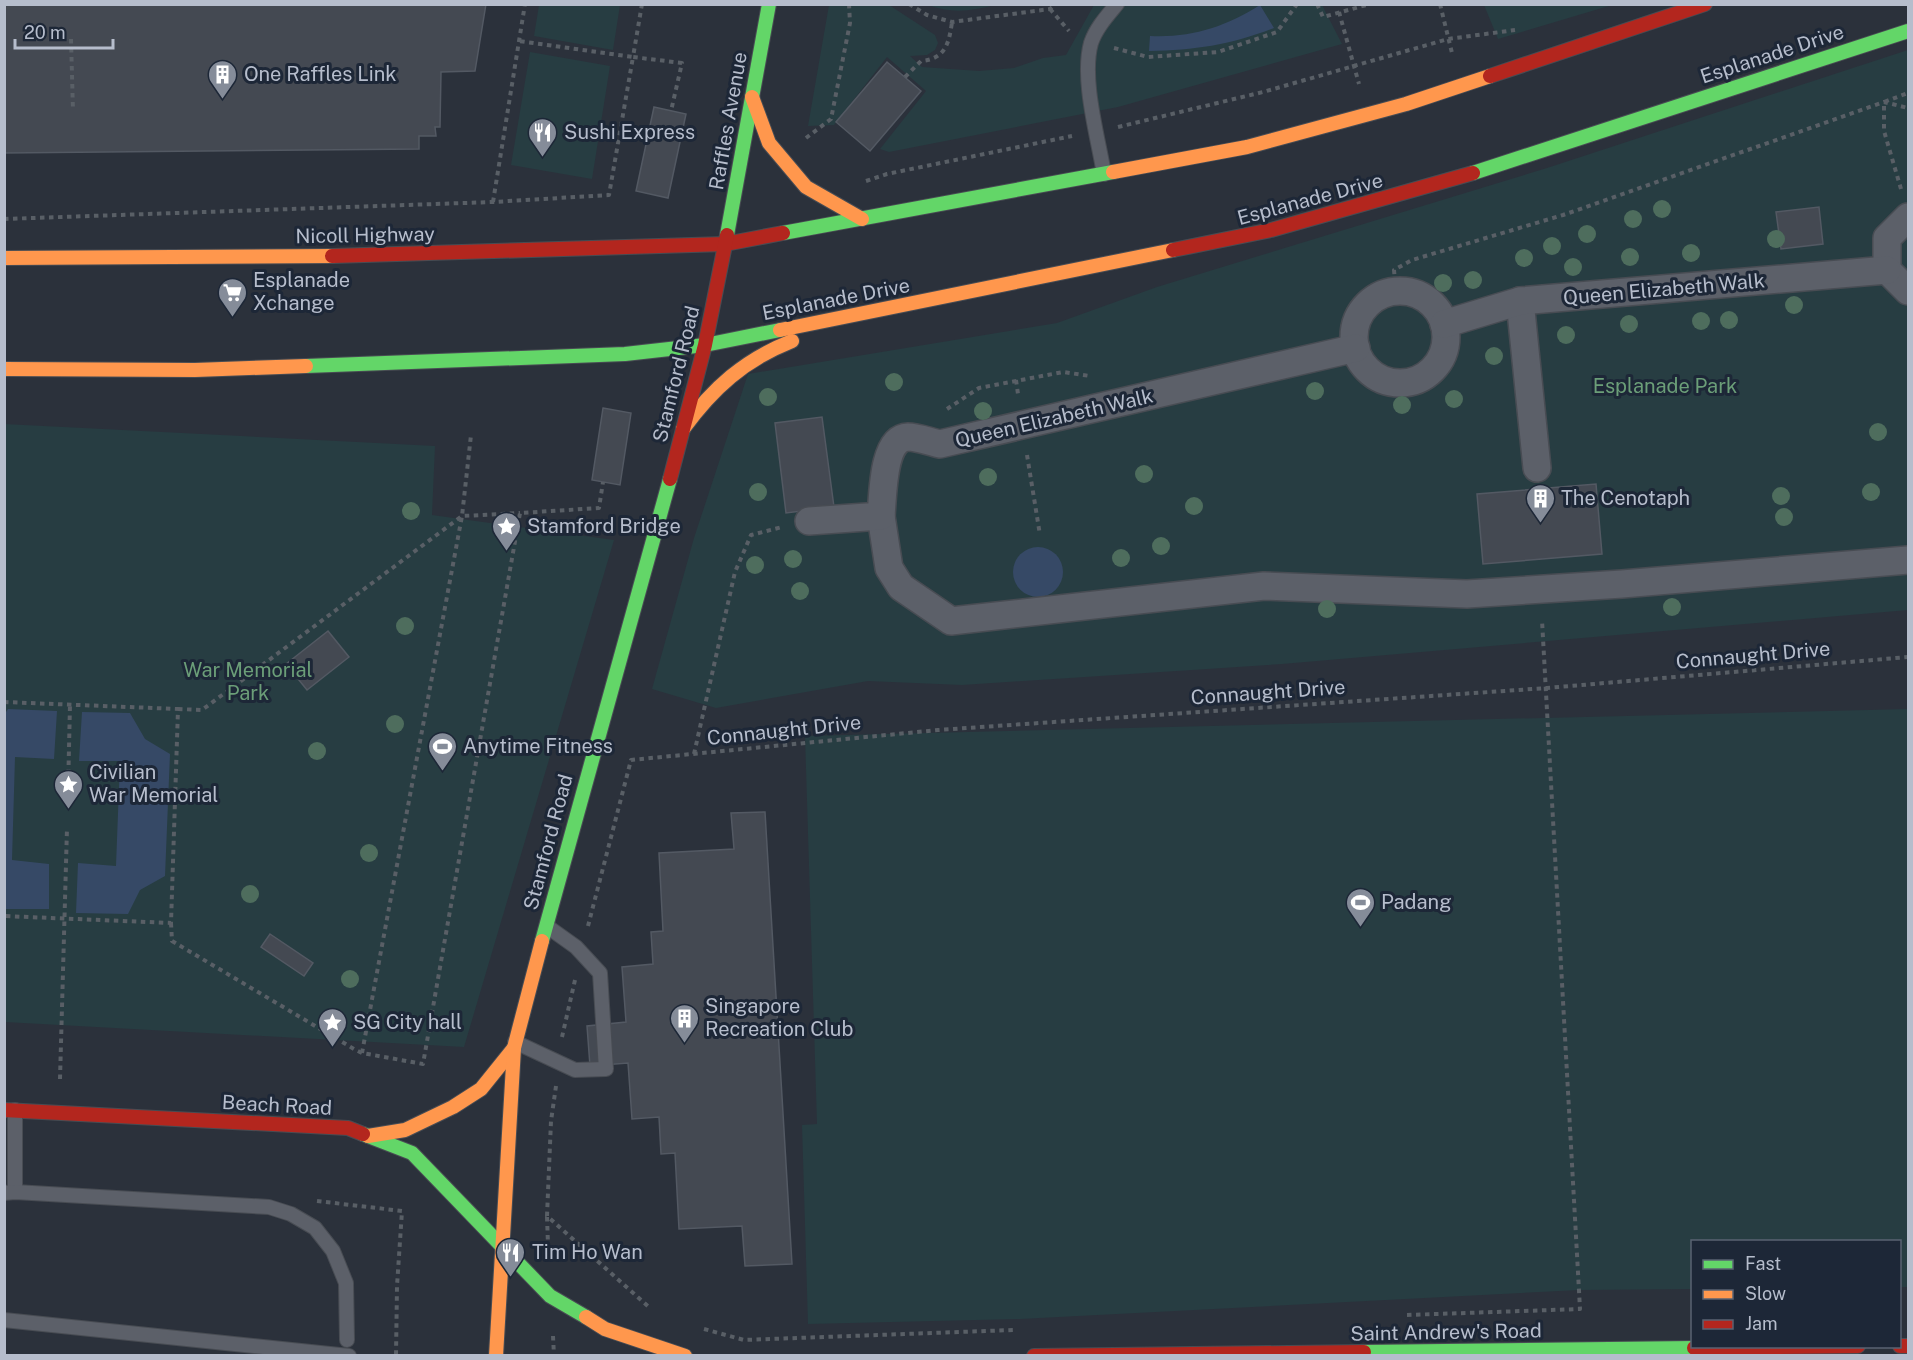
<svg xmlns="http://www.w3.org/2000/svg" width="1913" height="1360" viewBox="0 0 1913 1360" font-family="'Public Sans',sans-serif">
  <style>
    .green { fill: #273d42 }
    .water { fill: #364966 }
    .building { fill: #444952; stroke: #535963; stroke-width: 1.5 }
    .lines { fill: none; stroke-linecap: round; stroke-linejoin: round }
    .lane-casing { stroke: #484c53; stroke-width: 16 }
    .street-casing { stroke: #484c53; stroke-width: 30 }
    .fast-casing { stroke: #484c53; stroke-width: 16 }
    .slow-casing { stroke: #484c53; stroke-width: 16 }
    .jam-casing { stroke: #484c53; stroke-width: 16 }
    .path { stroke: #595f66; stroke-width: 4; stroke-dasharray: 4.5 4.5; stroke-linecap: butt }
    .lane { stroke: #5c6069; stroke-width: 14 }
    .street { stroke: #5c6069; stroke-width: 27 }
    .fast { stroke: #63d668; stroke-width: 14 }
    .slow { stroke: #ff974d; stroke-width: 14 }
    .jam { stroke: #b3261e; stroke-width: 14 }
    .tree { fill: #4e6d5d }
    .labels { text-anchor: middle; dominant-baseline: central; stroke-width: 6; stroke-linejoin: round; paint-order: stroke }
    .street-label { font-size: 20px; fill: #b6bdcc; stroke: #1d2737 }
    .poi-label { font-size: 20px; fill: #b6bdcc; stroke: #1d2737; text-anchor: start }
    .park-label { font-size: 20px; fill: #6b9e78; stroke: #1d2737 }
  </style>
  <rect width="100%" height="100%" fill="#2b313b"/>
  <g class="green">
    <polygon points="539,5 620,5 613,50 534,36"/>
    <polygon points="829,5 889,5 935,35 938,43 935,50 927,55 910,56 922,67 979,71 1014,68 1043,58 1066,55 1094,5 1322,5 1342,44 1118,107 889,152 880,149 926,91 887,57 834,125 808,126"/>
    <path d="M928,5V4L995,5C972,11 951,14 928,5Z"/>
    <polygon points="1484,5 1612,5 1498,39"/>
    <polygon points="1908,50 1908,610 1282,664 962,685 868,681 716,708 652,689 694,538 748,374 1057,323 1157,287 1547,168"/>
    <polygon points="530,52 610,66 592,179 511,165"/>
    <polygon points="4,424 435,446 432,515 614,540 464,1047 5,1022"/>
    <polygon points="1908,709 1908,1287 1900,1287 1900,1242 1692,1242 1692,1289 1579,1290 1020,1319 808,1324 802,1125 817,1124 805,736"/>
  </g>
  <g class="water">
    <path d="M1260,5L1274,28C1230,45 1196,50 1149,51L1150,36C1191,38 1225,27 1260,5Z"/>
    <circle cx="1038" cy="572" r="25"/>
    <polygon points="8,709 57,711 54,759 15,757 12,860 49,864 49,909 5,909 4,715"/>
    <polygon points="82,712 130,713 145,739 170,754 165,876 140,890 128,914 76,913 78,863 116,866 120,761 79,761"/>
  </g>
  <g class="building">
    <polygon points="4,4 486,4 475,71 441,72 440,127 435,127 436,136 419,136 419,149 4,153"/>
    <polygon points="887,62 921,91 870,151 836,122"/>
    <polygon points="654,107 686,114 668,198 636,191"/>
    <polygon points="1819,207 1823,244 1781,249 1776,212"/>
    <polygon points="603,408 631,413 620,485 592,480"/>
    <polygon points="822,417 834,507 786,513 775,423"/>
    <polygon points="1596,484 1602,554 1483,564 1477,494"/>
    <polygon points="328,631 349,657 307,690 286,664"/>
    <polygon points="765,812 792,1264 745,1266 742,1226 679,1229 675,1153 661,1154 659,1117 632,1119 628,1063 590,1066 587,1026 626,1022 622,967 653,964 651,932 663,931 659,853 734,849 731,813"/>
    <polygon points="270,934 313,963 304,976 261,947"/>
  </g>
  <g class="lines">
    <defs>
      <g id="lane">
        <path d="M1104,174C1098,137 1081,79 1091,43C1096,28 1107,16 1117,4"/>
        <polyline points="515,1042 575,1070 606,1069 600,973 576,947 548,927"/>
        <polyline points="15,1192 15,1110"/>
        <polyline points="4,1193 15,1192 269,1207 291,1214 315,1228 333,1251 346,1283 347,1340"/>
        <polyline points="4,1320 349,1356"/>
      </g>
      <g id="street">
        <polyline points="1908,217 1887,238 1887,270 1908,291"/>
        <circle cx="1400" cy="337" r="46"/>
        <polyline points="1520,301 1537,468"/>
        <polyline points="1444,324 1520,301 1887,270"/>
        <polyline points="881,516 889,568 901,587 951,621 1264,586 1467,594 1622,584 1908,560"/>
        <path d="M809,521L881,516C883,497 882,438 908,437C918,437 930,442 940,444L1356,348"/>
      </g>
      <g id="fast">
        <polyline points="1473,173 1908,31"/>
        <polyline points="783,233 1113,172"/>
        <polyline points="727,235 769,4"/>
        <polyline points="306,366 625,354 705,345 780,330"/>
        <polyline points="542,941 670,479"/>
        <polyline points="363,1134 412,1153 550,1296 586,1317"/>
        <polyline points="1364,1352 1694,1348"/>
      </g>
      <g id="slow">
        <polyline points="752,97 769,143 806,187 862,219"/>
        <polyline points="1113,172 1247,147 1406,104 1490,76"/>
        <polyline points="4,258 332,256"/>
        <polyline points="780,330 1173,250"/>
        <polyline points="4,369 195,370 306,366"/>
        <path d="M683,429C713,388 744,360 792,341"/>
        <polyline points="368,1136 405,1130 453,1107 481,1089 514,1048"/>
        <polyline points="586,1317 605,1329 685,1356"/>
        <polyline points="496,1356 514,1048 542,941"/>
      </g>
      <g id="jam">
        <polyline points="1490,76 1705,4"/>
        <polyline points="1173,250 1271,230 1473,173"/>
        <polyline points="332,256 725,244 783,233"/>
        <polyline points="670,479 705,345 727,235"/>
        <polyline points="4,1110 348,1128 363,1134"/>
        <polyline points="1900,1346 1908,1346"/>
        <polyline points="1694,1348 1858,1346"/>
        <polyline points="1034,1356 1364,1352"/>
      </g>
    </defs>
    <use href="#lane" class="lane-casing"/>
    <use href="#street" class="street-casing"/>
    <use href="#fast" class="fast-casing"/>
    <use href="#slow" class="slow-casing"/>
    <use href="#jam" class="jam-casing"/>
    <g class="path">
      <polyline points="642,4 633,57 682,63 671,111"/>
      <polyline points="909,4 927,15 952,22 1050,9 1056,4"/>
      <polyline points="1317,4 1323,17 1370,4"/>
      <polyline points="1440,4 1452,53"/>
      <polyline points="1050,9 1069,31"/>
      <polyline points="1339,12 1359,84"/>
      <polyline points="71,39 73,111"/>
      <polyline points="1114,48 1148,57 1218,52 1277,32 1297,4"/>
      <path d="M905,77L921,61C945,59 949,44 952,22"/>
      <polyline points="1118,127 1263,92 1448,39 1515,30"/>
      <polyline points="806,138 831,119 850,23 849,4"/>
      <polyline points="866,181 887,174 1072,136"/>
      <polyline points="1901,189 1884,131 1884,102 1908,93"/>
      <polyline points="493,202 525,4"/>
      <polyline points="4,219 493,202 609,195 633,57 519,41"/>
      <polyline points="1396,292 1394,270 1412,260 1563,215 1884,102 1908,108"/>
      <polyline points="1016,380 1018,394"/>
      <polyline points="947,409 979,388 1063,372 1090,376"/>
      <polyline points="1027,455 1040,535"/>
      <polyline points="4,702 178,709 171,923 4,916"/>
      <polyline points="178,709 202,710 462,516 471,435"/>
      <polyline points="694,754 735,572 751,535 782,527"/>
      <polyline points="68,792 70,704"/>
      <polyline points="171,923 172,941 354,1049 362,1053 423,1064 520,513 599,508 603,482"/>
      <polyline points="588,926 631,760 938,730 1547,688 1908,657"/>
      <polyline points="562,1037 575,980"/>
      <polyline points="362,1053 462,516 520,513"/>
      <polyline points="60,1079 67,828"/>
      <polyline points="556,1086 551,1121 547,1216 650,1308"/>
      <polyline points="317,1201 402,1211 397,1286 396,1356"/>
      <polyline points="547,1217 548,1245"/>
      <polyline points="1407,1315 1580,1309 1542,620"/>
      <polyline points="704,1329 744,1340 1013,1330"/>
      <polyline points="553,1336 554,1356"/>
    </g>
    <use href="#lane" class="lane"/>
    <use href="#street" class="street"/>
    <use href="#fast" class="fast"/>
    <use href="#slow" class="slow"/>
    <use href="#jam" class="jam"/>
  </g>
  <g class="tree">
    <circle cx="1662" cy="209" r="9"/>
    <circle cx="1633" cy="219" r="9"/>
    <circle cx="1587" cy="234" r="9"/>
    <circle cx="1776" cy="239" r="9"/>
    <circle cx="1552" cy="246" r="9"/>
    <circle cx="1691" cy="253" r="9"/>
    <circle cx="1630" cy="257" r="9"/>
    <circle cx="1524" cy="258" r="9"/>
    <circle cx="1573" cy="267" r="9"/>
    <circle cx="1473" cy="280" r="9"/>
    <circle cx="1443" cy="283" r="9"/>
    <circle cx="1794" cy="305" r="9"/>
    <circle cx="1729" cy="320" r="9"/>
    <circle cx="1701" cy="321" r="9"/>
    <circle cx="1629" cy="324" r="9"/>
    <circle cx="1566" cy="335" r="9"/>
    <circle cx="1494" cy="356" r="9"/>
    <circle cx="894" cy="382" r="9"/>
    <circle cx="1315" cy="391" r="9"/>
    <circle cx="768" cy="397" r="9"/>
    <circle cx="1454" cy="399" r="9"/>
    <circle cx="1402" cy="405" r="9"/>
    <circle cx="983" cy="411" r="9"/>
    <circle cx="1878" cy="432" r="9"/>
    <circle cx="1144" cy="474" r="9"/>
    <circle cx="988" cy="477" r="9"/>
    <circle cx="758" cy="492" r="9"/>
    <circle cx="1871" cy="492" r="9"/>
    <circle cx="1781" cy="496" r="9"/>
    <circle cx="1194" cy="506" r="9"/>
    <circle cx="411" cy="511" r="9"/>
    <circle cx="1784" cy="517" r="9"/>
    <circle cx="1161" cy="546" r="9"/>
    <circle cx="1121" cy="558" r="9"/>
    <circle cx="793" cy="559" r="9"/>
    <circle cx="755" cy="565" r="9"/>
    <circle cx="800" cy="591" r="9"/>
    <circle cx="1672" cy="607" r="9"/>
    <circle cx="1327" cy="609" r="9"/>
    <circle cx="405" cy="626" r="9"/>
    <circle cx="395" cy="724" r="9"/>
    <circle cx="317" cy="751" r="9"/>
    <circle cx="369" cy="853" r="9"/>
    <circle cx="250" cy="894" r="9"/>
    <circle cx="350" cy="979" r="9"/>
  </g>
  <defs>
    <symbol id="building-pin" viewBox="-11 -11 22 30"><path d="M0 17L-7.5 6A9.5 9.5 0 1 1 7.5 6Z" fill="#858c99" stroke="#1d2737"/><path d="M-4-6H4V6H1V3H-1V6H-4ZM-2.5-4.3h1.7v1.8h-1.7ZM.8-4.3h1.7v1.8H.8ZM-2.5-1h1.7V.8h-1.7ZM.8-1h1.7V.8H.8Z" fill="#fff"/></symbol>
    <symbol id="restaurant-pin" viewBox="-11 -11 22 30"><path d="M0 17L-7.5 6A9.5 9.5 0 1 1 7.5 6Z" fill="#858c99" stroke="#1d2737"/><path d="M-5-6h1v4h1v-4h1v4h1v-4h1v5L-1.5 .5V6h-2V.5L-5-1ZM5-6V6H3V1.5H1.5Q1.5-4 5-6Z" fill="#fff"/></symbol>
    <symbol id="supermarket-pin" viewBox="-11 -11 22 30"><path d="M0 17L-7.5 6A9.5 9.5 0 1 1 7.5 6Z" fill="#858c99" stroke="#1d2737"/><path d="M-6-5.5h2.5l.6 2H6L4.5 2H-2.5L-4.4-4H-6ZM-1.5 3.2a1.3 1.3 0 1 0 .1 0ZM3 3.2a1.3 1.3 0 1 0 .1 0Z" fill="#fff"/></symbol>
    <symbol id="sight-pin" viewBox="-11 -11 22 30"><path d="M0 17L-7.5 6A9.5 9.5 0 1 1 7.5 6Z" fill="#858c99" stroke="#1d2737"/><path d="M0-6L1.8-2.2L6-1.7L2.9 1.2L3.7 5.4L0 3.3L-3.7 5.4L-2.9 1.2L-6-1.7L-1.8-2.2Z" fill="#fff"/></symbol>
    <symbol id="stadium-pin" viewBox="-11 -11 22 30"><path d="M0 17L-7.5 6A9.5 9.5 0 1 1 7.5 6Z" fill="#858c99" stroke="#1d2737"/><path d="M0-5a6.5 5 0 1 0 0 10a6.5 5 0 1 0 0-10ZM-3.5-1.8h7v3.6h-7Z" fill="#fff"/></symbol>
  </defs>
  <g fill-rule="evenodd">
    <use href="#building-pin" x="206" y="58" width="33" height="45"/>
    <use href="#restaurant-pin" x="526" y="116" width="33" height="45"/>
    <use href="#supermarket-pin" x="216" y="276" width="33" height="45"/>
    <use href="#building-pin" x="1524" y="482" width="33" height="45"/>
    <use href="#sight-pin" x="490" y="510" width="33" height="45"/>
    <use href="#stadium-pin" x="426" y="730" width="33" height="45"/>
    <use href="#sight-pin" x="52" y="768" width="33" height="45"/>
    <use href="#stadium-pin" x="1344" y="886" width="33" height="45"/>
    <use href="#building-pin" x="668" y="1002" width="33" height="45"/>
    <use href="#sight-pin" x="316" y="1006" width="33" height="45"/>
    <use href="#restaurant-pin" x="494" y="1236" width="33" height="45"/>
  </g>
  <g class="labels">
    <g class="street-label">
      <text transform="translate(1772 54) rotate(-18)">Esplanade Drive</text>
      <text transform="translate(728 121) rotate(-80)">Raffles Avenue</text>
      <text transform="translate(1310 199) rotate(-15)">Esplanade Drive</text>
      <text transform="translate(365 235) rotate(-1)">Nicoll Highway</text>
      <text transform="translate(1664 289) rotate(-5)">Queen Elizabeth Walk</text>
      <text transform="translate(836 299) rotate(-11)">Esplanade Drive</text>
      <text transform="translate(676 374) rotate(-76)">Stamford Road</text>
      <text transform="translate(1054 418) rotate(-13)">Queen Elizabeth Walk</text>
      <text transform="translate(1753 655) rotate(-5)">Connaught Drive</text>
      <text transform="translate(1268 692) rotate(-4)">Connaught Drive</text>
      <text transform="translate(784 730) rotate(-6)">Connaught Drive</text>
      <text transform="translate(548 842) rotate(-75)">Stamford Road</text>
      <text transform="translate(277 1105) rotate(3)">Beach Road</text>
      <text transform="translate(1446 1332) rotate(-1)">Saint Andrew's Road</text>
    </g>
    <g class="poi-label">
      <text x="244" y="74">One Raffles Link</text>
      <text x="564" y="132">Sushi Express</text>
      <text x="253" y="280">Esplanade<tspan x="253" dy="23">Xchange</tspan></text>
      <text x="1561" y="498">The Cenotaph</text>
      <text x="527" y="526">Stamford Bridge</text>
      <text x="463" y="746">Anytime Fitness</text>
      <text x="89" y="772">Civilian<tspan x="89" dy="23">War Memorial</tspan></text>
      <text x="1381" y="902">Padang</text>
      <text x="705" y="1006">Singapore<tspan x="705" dy="23">Recreation Club</tspan></text>
      <text x="353" y="1022">SG City hall</text>
      <text x="532" y="1252">Tim Ho Wan</text>
    </g>
    <g class="park-label">
      <text x="1665" y="386">Esplanade Park</text>
      <text x="248" y="670">War Memorial<tspan x="248" dy="23">Park</tspan></text>
    </g>
  </g>
  <rect width="1913" height="1360" fill="none" stroke="#b6bdcc" stroke-width="12"/>
  <rect x="1691" y="1240" width="210" height="108" fill="#1d2737" stroke="#5a6373" stroke-width="1.5"/>
  <rect x="1703" y="1260" width="30" height="9" fill="#63d668" stroke="#5a6373" stroke-width="1.5"/>
  <text x="1745" y="1270" font-size="18" fill="#b6bdcc">Fast</text>
  <rect x="1703" y="1290" width="30" height="9" fill="#ff974d" stroke="#5a6373" stroke-width="1.5"/>
  <text x="1745" y="1300" font-size="18" fill="#b6bdcc">Slow</text>
  <rect x="1703" y="1320" width="30" height="9" fill="#b3261e" stroke="#5a6373" stroke-width="1.5"/>
  <text x="1745" y="1330" font-size="18" fill="#b6bdcc">Jam</text>
  <path d="M15 39v9h98v-9" fill="none" stroke="#b6bdcc" stroke-width="3"/>
  <text x="24" y="39" font-size="18" fill="#b6bdcc" stroke="#1d2737" stroke-width="4.5" paint-order="stroke">20 m</text>
</svg>
